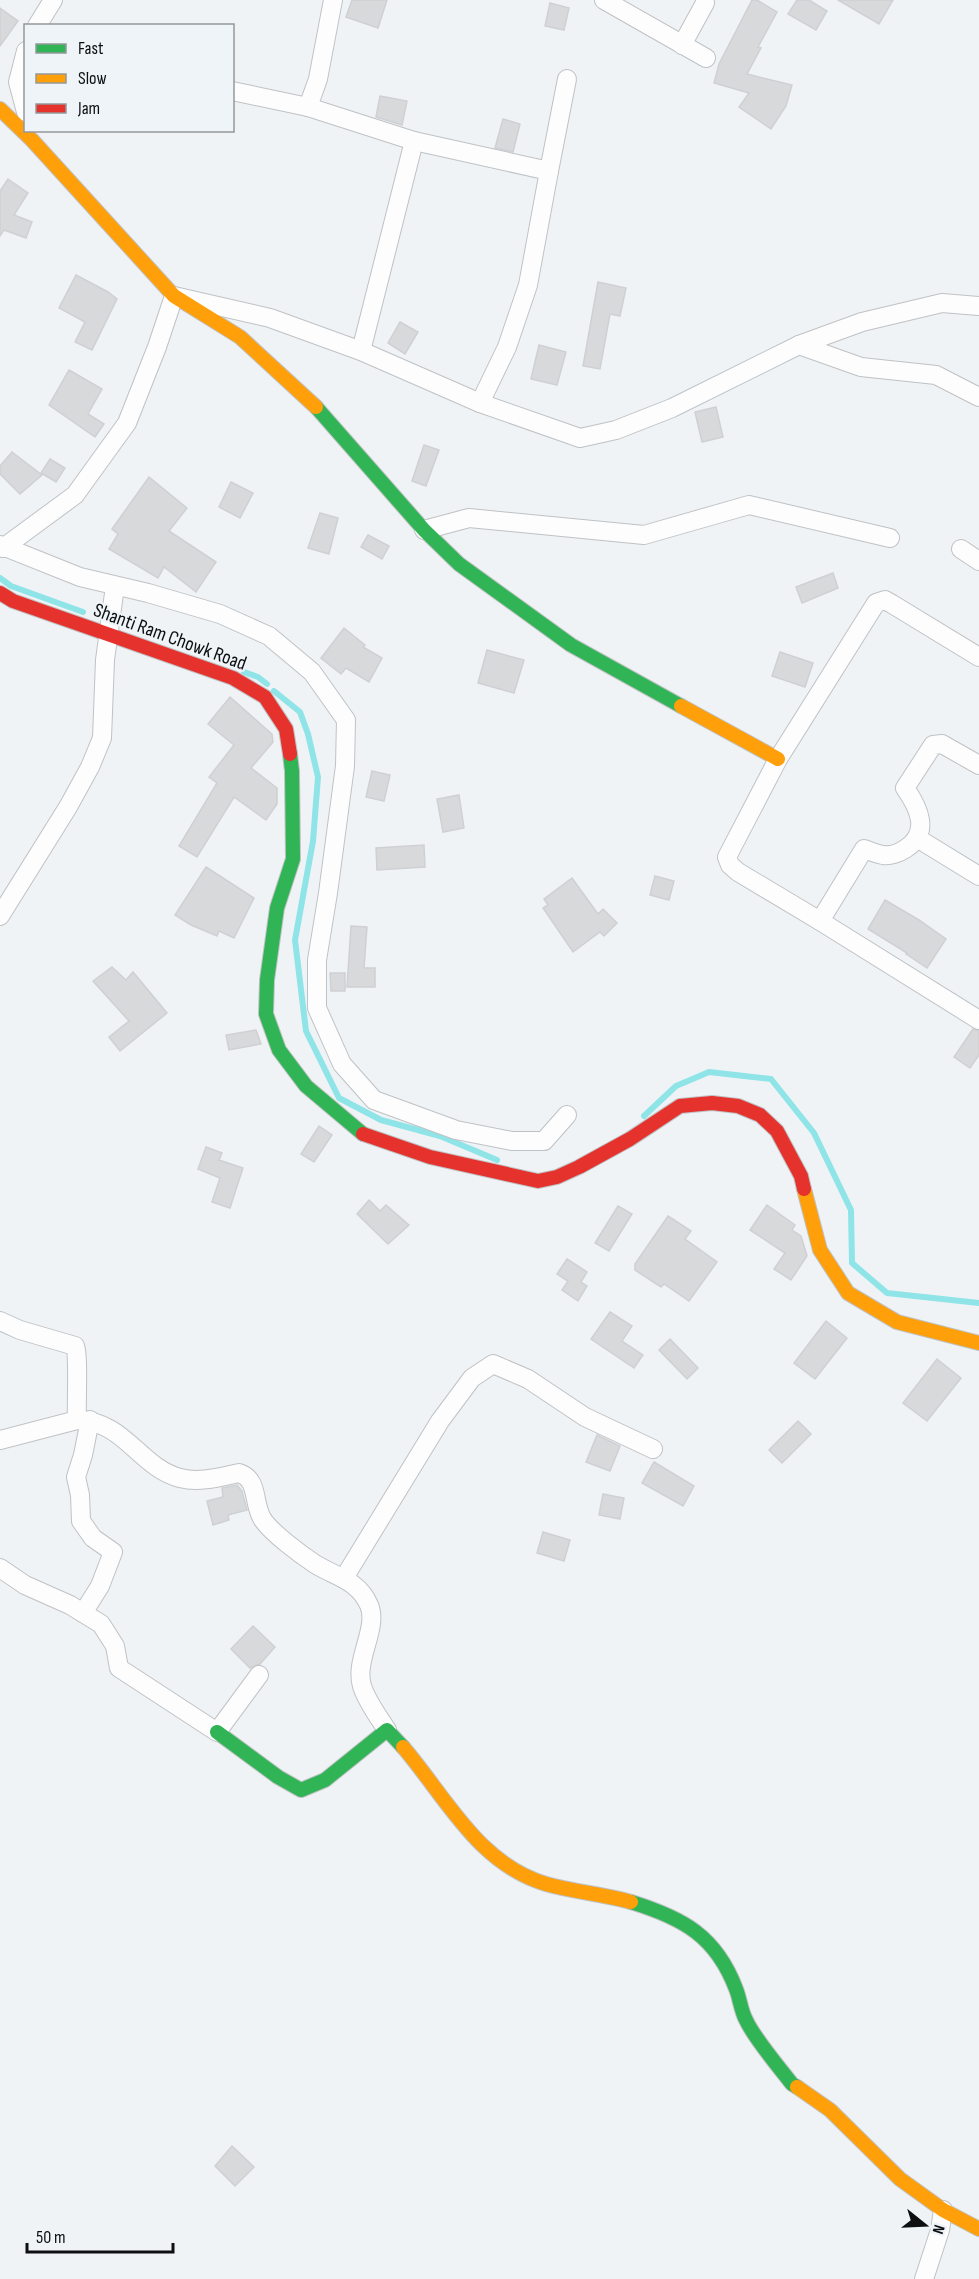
<svg xmlns="http://www.w3.org/2000/svg" width="979" height="2279" viewBox="0 0 979 2279" font-family="'Sofia Sans Condensed',sans-serif">
  <style>
    .lines { fill: none; stroke-linecap: round; stroke-linejoin: round }
    .stream { stroke: #8ee4e6; stroke-width: 6 }
    .building { fill: #d8d9db; stroke: #cfd0d3; stroke-width: 1.5 }
    .street-casing { stroke: #bfc2c4; stroke-width: 20 }
    .fast-casing { stroke: #bfc2c4; stroke-width: 16 }
    .slow-casing { stroke: #bfc2c4; stroke-width: 16 }
    .jam-casing { stroke: #bfc2c4; stroke-width: 16 }
    .street { stroke: #fdfdfe; stroke-width: 18 }
    .fast { stroke: #30b455; stroke-width: 14 }
    .slow { stroke: #ff9f0a; stroke-width: 14 }
    .jam { stroke: #e5322d; stroke-width: 14 }
    .labels { text-anchor: middle; dominant-baseline: central; stroke-width: 4.5; stroke-linejoin: round; paint-order: stroke }
    .street-label { font-size: 20px; fill: #0d0f10; stroke: #eef4f8 }
  </style>
  <rect width="100%" height="100%" fill="#f0f3f6"/>
  <g class="lines">
    <g class="stream">
      <polyline points="0,578 11,586 83,612"/>
      <polyline points="244,672 258,677 267,684"/>
      <polyline points="274,691 300,712 308,734 318,777 313,841 295,940 306,1031 339,1098 381,1120 440,1136 497,1160"/>
      <polyline points="644,1116 676,1086 709,1072 771,1079 814,1133 851,1210 852,1263 887,1293 979,1303"/>
    </g>
  </g>
  <g class="building">
    <polygon points="352,0 387,0 378,28 346,17"/>
    <polygon points="752,0 757,0 777,12 758,47 761,48 747,74 792,85 786,106 771,129 739,107 749,93 714,83 719,64"/>
    <polygon points="797,0 809,0 827,11 816,30 788,14"/>
    <polygon points="838,0 893,0 879,24"/>
    <polygon points="550,3 569,8 564,30 545,26"/>
    <polygon points="0,8 18,21 0,46"/>
    <polygon points="380,96 407,101 402,125 376,117"/>
    <polygon points="503,119 520,124 513,152 495,148"/>
    <polygon points="8,179 28,193 14,215 32,222 26,238 4,230 0,236 0,191"/>
    <polygon points="76,275 108,292 117,299 92,350 75,342 85,322 59,308"/>
    <polygon points="598,282 626,288 620,316 610,314 600,369 583,366"/>
    <polygon points="400,322 418,332 405,354 388,343"/>
    <polygon points="539,345 566,352 557,385 531,379"/>
    <polygon points="69,370 102,389 88,414 104,424 95,437 49,405"/>
    <polygon points="716,407 723,437 702,442 695,412"/>
    <polygon points="424,445 439,450 426,486 412,481"/>
    <polygon points="12,452 42,475 20,494 0,474 0,466"/>
    <polygon points="50,459 65,468 56,482 41,473"/>
    <polygon points="149,477 187,508 169,531 216,562 196,592 164,567 158,578 109,549 118,534 112,529"/>
    <polygon points="231,482 253,493 240,518 219,507"/>
    <polygon points="320,513 338,518 329,554 308,548"/>
    <polygon points="368,535 389,546 382,559 361,547"/>
    <polygon points="833,573 838,588 802,603 796,587"/>
    <polygon points="344,628 365,645 363,647 382,658 369,682 346,668 341,674 321,658"/>
    <polygon points="487,650 524,660 514,693 478,683"/>
    <polygon points="780,652 813,663 805,687 772,676"/>
    <polygon points="230,697 272,734 273,742 251,768 277,788 277,804 266,820 234,797 197,857 179,846 217,783 209,777 234,745 208,724"/>
    <polygon points="372,771 390,775 384,801 366,797"/>
    <polygon points="459,795 464,828 443,832 437,799"/>
    <polygon points="424,845 425,867 377,870 376,848"/>
    <polygon points="206,867 254,898 234,938 219,931 217,936 191,925 175,915"/>
    <polygon points="655,876 674,881 669,900 650,895"/>
    <polygon points="572,878 598,914 603,909 617,923 604,936 600,932 573,952 543,908 548,905 544,899"/>
    <polygon points="885,900 919,920 946,939 927,968 906,954 907,953 868,929"/>
    <polygon points="351,926 367,927 364,968 375,968 375,987 347,987"/>
    <polygon points="112,967 126,980 133,972 167,1013 120,1051 109,1037 129,1021 93,981"/>
    <polygon points="330,973 345,973 345,991 331,991"/>
    <polygon points="973,1029 979,1031 979,1055 970,1068 954,1057"/>
    <polygon points="256,1030 261,1044 229,1050 226,1035"/>
    <polygon points="319,1126 332,1135 314,1162 301,1154"/>
    <polygon points="206,1147 222,1153 219,1160 243,1168 230,1208 212,1202 220,1178 198,1169"/>
    <polygon points="369,1200 380,1211 386,1205 409,1225 388,1244 357,1214"/>
    <polygon points="767,1205 795,1225 792,1230 801,1236 807,1256 791,1280 774,1269 785,1253 750,1230"/>
    <polygon points="618,1206 632,1214 609,1251 595,1243"/>
    <polygon points="668,1216 691,1231 685,1239 717,1262 689,1301 664,1284 661,1287 635,1270 635,1264"/>
    <polygon points="567,1259 587,1272 581,1282 587,1286 578,1301 562,1290 568,1281 557,1274"/>
    <polygon points="610,1312 632,1326 622,1341 643,1355 634,1368 591,1339"/>
    <polygon points="826,1321 847,1338 815,1379 794,1363"/>
    <polygon points="670,1339 698,1368 687,1379 659,1350"/>
    <polygon points="937,1359 961,1378 927,1421 903,1403"/>
    <polygon points="798,1421 811,1434 782,1463 769,1450"/>
    <polygon points="597,1435 620,1446 610,1471 586,1462"/>
    <polygon points="654,1462 694,1486 683,1506 642,1483"/>
    <polygon points="237,1485 242,1491 247,1510 228,1515 229,1520 213,1525 207,1501 223,1497 222,1488"/>
    <polygon points="603,1494 624,1498 620,1519 599,1515"/>
    <polygon points="543,1532 570,1540 564,1561 537,1553"/>
    <polygon points="253,1626 275,1647 260,1664 250,1668 231,1649"/>
    <polygon points="232,2146 254,2167 235,2186 215,2166"/>
  </g>
  <g class="lines">
    <defs>
      <g id="street">
        <polyline points="604,0 706,58"/>
        <polyline points="37,26 53,0"/>
        <polyline points="682,45 705,3"/>
        <polyline points="26,51 18,82 26,112"/>
        <polyline points="232,91 308,107 414,141 549,171 528,285 507,347 480,403"/>
        <polyline points="308,107 318,79 333,0"/>
        <polyline points="549,171 567,79"/>
        <polyline points="799,345 861,367 936,375 979,397"/>
        <polyline points="361,351 414,141"/>
        <polyline points="424,530 469,518 644,535 749,505 890,538"/>
        <polyline points="0,545 80,577 148,593 220,614 269,636 312,672 346,720 345,766 328,893 317,960 317,1008 342,1064 374,1100 456,1130 512,1141 544,1141 567,1115"/>
        <polyline points="3,548 75,495 127,423 157,347 174,296 270,318 361,351 480,403 580,438 616,430 672,408 799,345 862,322 942,303 979,306"/>
        <polyline points="961,549 979,561"/>
        <polyline points="979,657 892,604 885,600 876,603 778,759 727,857 730,865 738,872 820,921 979,1020"/>
        <polyline points="917,838 979,876"/>
        <polyline points="0,916 68,807 90,767 102,738 105,660 115,586"/>
        <path d="M820,921L864,849C870,851 877,854 883,855C890,856 899,853 905,849C931,833 919,808 905,788L933,745L942,744L979,765"/>
        <path d="M0,1321L20,1330L75,1346C79,1356 76,1404 77,1420C125,1421 139,1467 180,1478C200,1483 220,1477 239,1473C260,1480 252,1504 263,1520C273,1534 300,1554 315,1564C336,1577 358,1580 369,1605C379,1628 354,1660 362,1686C367,1702 378,1716 387,1730"/>
        <polyline points="0,1440 77,1420"/>
        <polyline points="0,1568 25,1585 70,1605 101,1624 115,1646 119,1668 217,1732 259,1675"/>
        <polyline points="344,1578 440,1421 472,1378 493,1364 528,1379 585,1417 653,1449"/>
        <polyline points="83,1613 100,1586 113,1552 93,1538 81,1521 80,1495 76,1477 83,1455 90,1420"/>
        <polyline points="924,2279 940,2230 943,2210"/>
      </g>
      <g id="fast">
        <polyline points="316,407 424,530 459,564 571,645 681,706"/>
        <polyline points="290,754 292,771 293,859 277,908 267,980 266,1014 279,1050 306,1086 363,1134"/>
        <polyline points="217,1732 278,1777 301,1790 325,1780 387,1730 403,1747"/>
        <path d="M631,1902C683,1918 716,1936 736,1989C740,1999 741,2011 746,2020C754,2038 779,2067 792,2084L797,2087"/>
      </g>
      <g id="slow">
        <polyline points="0,109 32,140 174,296 240,337 316,407"/>
        <polyline points="681,706 778,759"/>
        <polyline points="804,1189 820,1250 848,1293 897,1322 979,1343"/>
        <path d="M403,1747C446,1797 478,1864 546,1884C574,1892 603,1894 631,1902"/>
        <polyline points="797,2087 830,2110 900,2179 943,2210 979,2229"/>
      </g>
      <g id="jam">
        <polyline points="0,593 13,601 233,678 265,697 286,729 290,754"/>
        <polyline points="363,1134 430,1157 538,1181 557,1177 579,1167 630,1139 680,1106 712,1103 738,1106 760,1115 777,1131 801,1176 804,1189"/>
      </g>
    </defs>
    <use href="#street" class="street-casing"/>
    <use href="#fast" class="fast-casing"/>
    <use href="#slow" class="slow-casing"/>
    <use href="#jam" class="jam-casing"/>
    <use href="#street" class="street"/>
    <use href="#fast" class="fast"/>
    <use href="#slow" class="slow"/>
    <use href="#jam" class="jam"/>
  </g>
  <g class="labels">
    <g class="street-label">
      <text transform="translate(170 637) rotate(20)">Shanti Ram Chowk Road</text>
    </g>
  </g>
  <rect x="24" y="24" width="210" height="108" fill="#eef4f8" stroke="#94989b" stroke-width="1.5"/>
  <rect x="36" y="44" width="30" height="9" fill="#30b455" stroke="#94989b" stroke-width="1.5"/>
  <text x="78" y="54" font-size="18" fill="#0d0f10">Fast</text>
  <rect x="36" y="74" width="30" height="9" fill="#ff9f0a" stroke="#94989b" stroke-width="1.5"/>
  <text x="78" y="84" font-size="18" fill="#0d0f10">Slow</text>
  <rect x="36" y="104" width="30" height="9" fill="#e5322d" stroke="#94989b" stroke-width="1.5"/>
  <text x="78" y="114" font-size="18" fill="#0d0f10">Jam</text>
  <g transform="translate(925 2225) rotate(108)" stroke="#eef4f8" stroke-width="4.5" paint-order="stroke">
  <path d="M0-4.5L10 22L0 15L-10 22Z" fill="#0d0f10"/>
  <text y="-9" font-size="16" font-weight="bold" text-anchor="middle" fill="#0d0f10">N</text>
  </g>
  <path d="M27 2243v9h146v-9" fill="none" stroke="#0d0f10" stroke-width="3"/>
  <text x="36" y="2243" font-size="18" fill="#0d0f10" stroke="#eef4f8" stroke-width="4.5" paint-order="stroke">50 m</text>
</svg>
